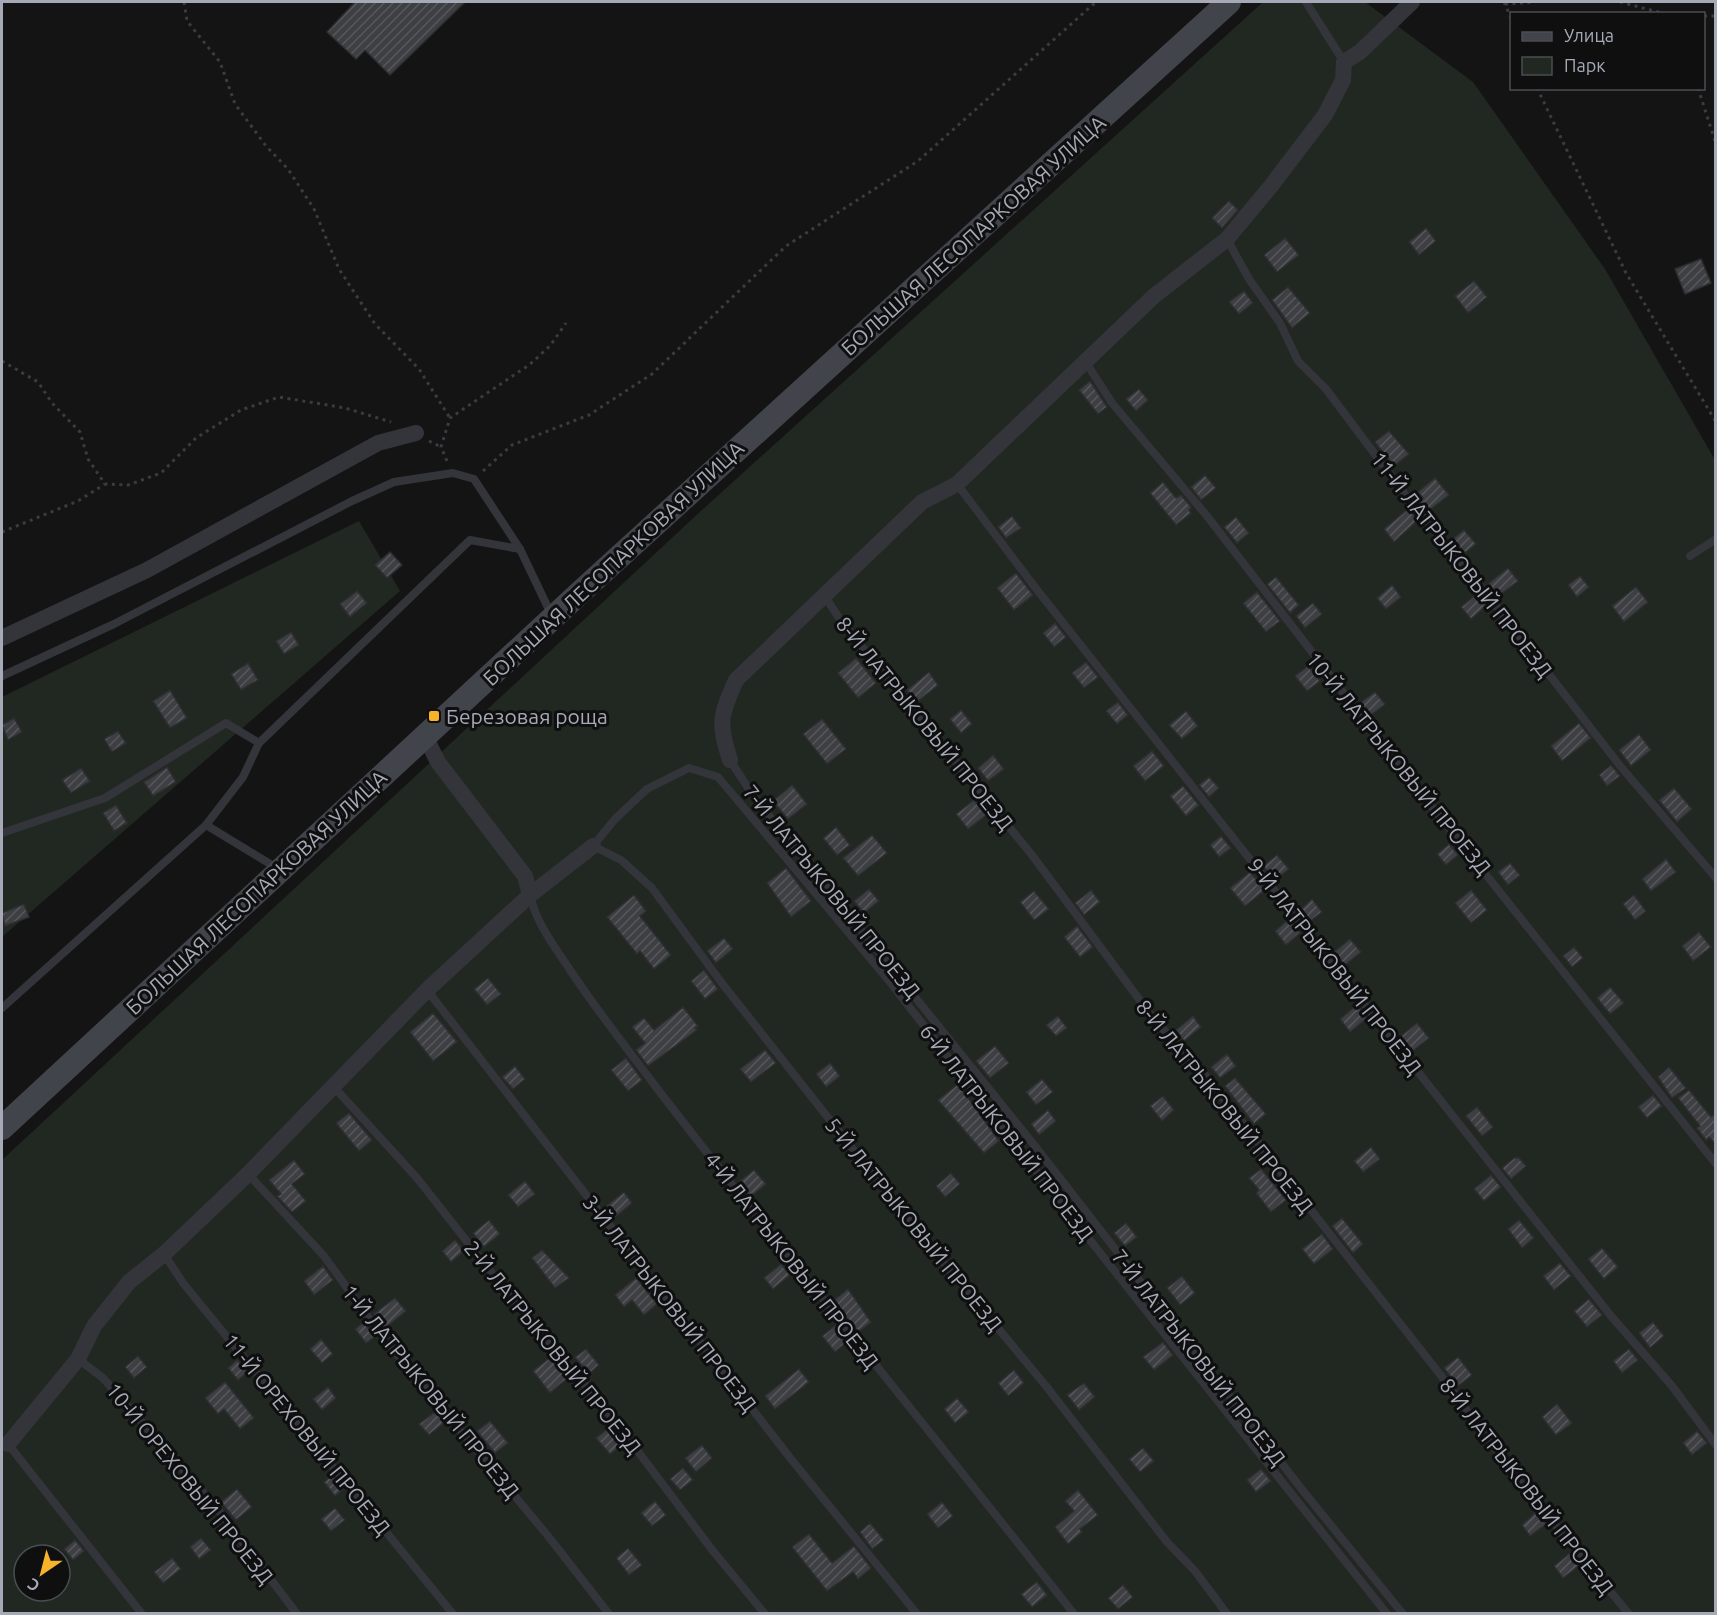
<svg xmlns="http://www.w3.org/2000/svg" width="1717" height="1615" viewBox="0 0 1717 1615" font-family="Ubuntu,sans-serif">
  <style>
    .green { fill: #202821; fill-rule: evenodd }
    .building { fill: url(#building-hatch); stroke: #2e2e32; stroke-width: 1.5 }
    .lines { fill: none; stroke-linecap: round; stroke-linejoin: round }
    .path { stroke: #3a3c42; stroke-width: 3; stroke-dasharray: 3 4.5; stroke-linecap: butt }
    .lane { stroke: #34353b; stroke-width: 8 }
    .street { stroke: #34353b; stroke-width: 16 }
    .secondary { stroke: #42444b; stroke-width: 24 }
    .poi-dot { fill: #f7b42a; stroke: #0f0f10; stroke-width: 2 }
    .labels { text-anchor: middle; dominant-baseline: central; stroke-width: 6; stroke-linejoin: round; paint-order: stroke }
    .street-label { font-size: 21px; fill: #a5aab6; stroke: #0f0f10 }
    .poi-label { font-size: 21px; fill: #a5aab6; stroke: #0f0f10; text-anchor: start }
  </style>
  <defs>
    <pattern id="building-hatch" width="6" height="6" patternUnits="userSpaceOnUse" patternTransform="scale(1.5)"><rect width="6" height="6" fill="#3e3f43"/><path d="M-1 1l2-2M0 6l6-6M5 7l2-2" fill="none" stroke="#57585c"/></pattern>
  </defs>
  <rect width="100%" height="100%" fill="#141415"/>
  <g class="green">
    <path d="M1263,2H1365L1473,82L1605,269L1715,460V1613L2,1614V1160L702,510ZM24,1555H60V1591H24Z"/>
    <polygon points="359,521 400,591 2,937 2,697"/>
  </g>
  <g class="building">
    <polygon points="355,2 465,2 390,75 365,50 356,59 327,32"/>
    <polygon points="1229,201 1238,210 1222,228 1212,218"/>
    <polygon points="1426,228 1436,241 1419,255 1409,242"/>
    <polygon points="1285,238 1299,255 1277,272 1264,255"/>
    <polygon points="1701,259 1711,283 1685,294 1675,269"/>
    <polygon points="1474,281 1487,297 1468,313 1455,296"/>
    <polygon points="1288,287 1310,313 1292,328 1272,300"/>
    <polygon points="1244,291 1253,303 1239,314 1229,302"/>
    <polygon points="1090,381 1107,407 1098,414 1079,390"/>
    <polygon points="1139,389 1148,400 1136,411 1126,399"/>
    <polygon points="1389,431 1409,454 1394,466 1375,442"/>
    <polygon points="1205,475 1216,488 1201,500 1191,487"/>
    <polygon points="1435,478 1449,495 1427,512 1418,501 1423,498 1418,492"/>
    <polygon points="1163,482 1176,498 1181,495 1191,507 1189,510 1191,513 1176,525 1150,493"/>
    <polygon points="1408,509 1418,520 1394,542 1384,529"/>
    <polygon points="1012,516 1021,528 1006,538 998,527"/>
    <polygon points="1236,517 1249,533 1237,543 1224,527"/>
    <polygon points="1464,530 1476,544 1465,553 1453,539"/>
    <polygon points="390,552 402,565 387,578 375,565"/>
    <polygon points="1508,568 1518,581 1497,597 1487,585"/>
    <polygon points="1016,573 1033,595 1014,610 997,588"/>
    <polygon points="1580,576 1589,587 1577,597 1568,585"/>
    <polygon points="1276,577 1299,605 1290,613 1267,584"/>
    <polygon points="1392,585 1401,597 1386,609 1377,598"/>
    <polygon points="1636,587 1648,602 1624,622 1612,606"/>
    <polygon points="357,591 367,603 350,617 340,604"/>
    <polygon points="1257,592 1280,621 1266,632 1243,603"/>
    <polygon points="1478,593 1487,605 1471,619 1461,607"/>
    <polygon points="1313,603 1322,614 1305,628 1296,616"/>
    <polygon points="1055,623 1066,637 1054,647 1043,633"/>
    <polygon points="291,632 299,645 284,654 276,641"/>
    <polygon points="856,658 876,683 858,698 838,673"/>
    <polygon points="1086,662 1098,677 1084,688 1072,673"/>
    <polygon points="248,663 258,680 241,690 231,674"/>
    <polygon points="1308,666 1320,681 1307,691 1295,676"/>
    <polygon points="929,672 938,685 917,702 907,690"/>
    <polygon points="170,690 187,718 170,728 153,701"/>
    <polygon points="1375,692 1385,704 1370,716 1360,703"/>
    <polygon points="1118,702 1128,715 1117,724 1106,711"/>
    <polygon points="961,710 972,724 961,733 950,719"/>
    <polygon points="1186,711 1198,726 1182,739 1169,725"/>
    <polygon points="14,718 22,732 8,740 2,725"/>
    <polygon points="822,719 846,749 827,764 803,734"/>
    <polygon points="1579,723 1591,738 1562,761 1551,746"/>
    <polygon points="118,731 126,743 112,752 104,739"/>
    <polygon points="1639,734 1651,750 1631,766 1619,750"/>
    <polygon points="1152,751 1164,766 1145,781 1133,766"/>
    <polygon points="993,755 1004,769 988,781 978,768"/>
    <polygon points="1611,765 1620,776 1607,786 1599,775"/>
    <polygon points="167,767 176,782 153,796 144,782"/>
    <polygon points="81,768 90,781 71,793 62,780"/>
    <polygon points="1209,777 1219,788 1209,797 1199,785"/>
    <polygon points="792,785 807,804 788,819 773,801"/>
    <polygon points="1183,786 1199,805 1186,816 1170,796"/>
    <polygon points="1674,788 1692,809 1677,822 1659,800"/>
    <polygon points="974,800 986,815 968,829 956,814"/>
    <polygon points="116,805 127,823 114,831 103,813"/>
    <polygon points="836,827 850,845 837,855 823,838"/>
    <polygon points="872,835 887,853 858,876 843,858"/>
    <polygon points="1221,836 1231,848 1219,857 1210,845"/>
    <polygon points="1449,844 1458,855 1446,865 1437,854"/>
    <polygon points="1277,855 1289,869 1275,880 1263,866"/>
    <polygon points="1666,859 1676,872 1651,891 1642,879"/>
    <polygon points="1510,863 1520,875 1508,885 1498,872"/>
    <polygon points="786,868 811,901 791,917 767,883"/>
    <polygon points="1250,872 1265,890 1245,906 1230,888"/>
    <polygon points="869,889 879,901 864,913 854,901"/>
    <polygon points="1091,890 1100,902 1084,915 1075,903"/>
    <polygon points="1471,890 1487,910 1471,923 1455,903"/>
    <polygon points="1034,891 1049,909 1034,920 1020,902"/>
    <polygon points="634,895 646,911 640,916 671,955 654,969 640,951 637,954 607,917"/>
    <polygon points="1634,895 1646,911 1635,920 1623,904"/>
    <polygon points="1312,899 1322,912 1308,923 1299,911"/>
    <polygon points="24,904 29,917 5,926 2,913"/>
    <polygon points="1289,919 1300,933 1286,945 1275,931"/>
    <polygon points="1077,926 1093,947 1080,957 1064,937"/>
    <polygon points="1699,932 1711,947 1693,961 1682,946"/>
    <polygon points="724,938 733,949 716,963 707,951"/>
    <polygon points="1350,939 1361,952 1345,965 1334,952"/>
    <polygon points="1574,947 1583,958 1572,967 1563,956"/>
    <polygon points="704,970 718,989 705,999 691,981"/>
    <polygon points="488,978 501,994 487,1005 474,989"/>
    <polygon points="1610,987 1624,1003 1610,1014 1597,998"/>
    <polygon points="1357,1005 1367,1018 1350,1032 1340,1019"/>
    <polygon points="683,1007 698,1026 695,1028 697,1030 648,1066 636,1050 645,1043 632,1027 644,1018 654,1030"/>
    <polygon points="433,1013 457,1042 433,1061 410,1032"/>
    <polygon points="1058,1016 1067,1028 1056,1036 1046,1025"/>
    <polygon points="1193,1016 1201,1027 1184,1041 1176,1030"/>
    <polygon points="1417,1023 1429,1038 1413,1051 1401,1036"/>
    <polygon points="995,1046 1009,1063 990,1078 976,1061"/>
    <polygon points="765,1050 776,1063 751,1082 740,1069"/>
    <polygon points="1227,1054 1236,1066 1220,1078 1211,1067"/>
    <polygon points="626,1058 642,1080 628,1091 611,1070"/>
    <polygon points="830,1063 840,1076 826,1087 816,1074"/>
    <polygon points="515,1066 525,1079 513,1089 502,1077"/>
    <polygon points="1669,1067 1686,1088 1672,1098 1658,1077"/>
    <polygon points="1235,1078 1266,1114 1254,1124 1225,1086"/>
    <polygon points="1042,1079 1053,1092 1036,1105 1026,1092"/>
    <polygon points="958,1084 999,1141 984,1153 938,1100"/>
    <polygon points="1689,1090 1711,1117 1716,1114 1716,1144 1709,1137 1706,1140 1697,1128 1700,1126 1678,1098"/>
    <polygon points="1653,1095 1662,1106 1647,1118 1638,1107"/>
    <polygon points="1163,1096 1174,1110 1162,1121 1150,1106"/>
    <polygon points="1477,1107 1493,1127 1482,1136 1466,1116"/>
    <polygon points="1048,1110 1056,1121 1039,1135 1031,1124"/>
    <polygon points="349,1113 372,1140 359,1151 336,1123"/>
    <polygon points="1371,1147 1380,1159 1363,1172 1354,1161"/>
    <polygon points="1514,1158 1519,1158 1526,1166 1511,1179 1502,1168"/>
    <polygon points="294,1160 305,1174 292,1184 306,1201 292,1212 277,1196 281,1194 269,1180"/>
    <polygon points="1261,1169 1286,1200 1271,1212 1256,1193 1259,1190 1249,1178"/>
    <polygon points="754,1170 766,1184 750,1197 739,1182"/>
    <polygon points="951,1173 960,1184 945,1197 936,1186"/>
    <polygon points="1491,1175 1501,1187 1484,1201 1474,1189"/>
    <polygon points="525,1181 535,1194 518,1207 508,1195"/>
    <polygon points="624,1192 632,1203 613,1219 604,1208"/>
    <polygon points="1342,1218 1363,1244 1353,1253 1332,1226"/>
    <polygon points="489,1220 500,1234 484,1247 473,1233"/>
    <polygon points="1519,1220 1534,1238 1522,1248 1508,1229"/>
    <polygon points="1126,1223 1137,1237 1125,1246 1114,1233"/>
    <polygon points="1322,1234 1333,1249 1314,1264 1302,1249"/>
    <polygon points="455,1240 464,1251 451,1262 442,1251"/>
    <polygon points="1602,1248 1618,1267 1604,1279 1588,1259"/>
    <polygon points="542,1250 569,1278 555,1288 532,1258"/>
    <polygon points="1560,1263 1571,1276 1554,1290 1543,1276"/>
    <polygon points="781,1264 790,1275 773,1289 764,1278"/>
    <polygon points="323,1266 333,1280 314,1295 304,1281"/>
    <polygon points="1182,1276 1195,1293 1180,1305 1167,1288"/>
    <polygon points="636,1278 657,1304 644,1315 632,1300 624,1307 615,1295"/>
    <polygon points="848,1289 871,1322 858,1332 833,1301"/>
    <polygon points="395,1298 406,1311 384,1329 374,1314"/>
    <polygon points="1589,1299 1602,1315 1587,1327 1574,1311"/>
    <polygon points="364,1322 374,1337 366,1343 355,1329"/>
    <polygon points="1653,1322 1664,1336 1650,1348 1639,1333"/>
    <polygon points="836,1325 848,1341 835,1352 822,1336"/>
    <polygon points="321,1339 333,1354 322,1363 310,1349"/>
    <polygon points="1163,1342 1173,1355 1154,1370 1143,1357"/>
    <polygon points="586,1349 599,1365 589,1374 575,1357"/>
    <polygon points="1629,1349 1638,1360 1622,1373 1613,1361"/>
    <polygon points="138,1356 147,1367 134,1378 125,1367"/>
    <polygon points="552,1356 569,1377 550,1393 533,1371"/>
    <polygon points="1458,1357 1472,1375 1458,1386 1444,1368"/>
    <polygon points="237,1360 248,1372 238,1380 228,1368"/>
    <polygon points="799,1369 809,1382 775,1409 765,1396"/>
    <polygon points="1014,1370 1024,1383 1008,1396 998,1383"/>
    <polygon points="225,1382 254,1418 240,1429 224,1409 218,1414 205,1398"/>
    <polygon points="1084,1383 1095,1397 1079,1410 1067,1395"/>
    <polygon points="328,1387 336,1398 322,1410 313,1399"/>
    <polygon points="957,1398 969,1412 955,1423 944,1409"/>
    <polygon points="1557,1404 1572,1423 1556,1435 1542,1417"/>
    <polygon points="436,1411 445,1422 429,1435 419,1424"/>
    <polygon points="490,1421 508,1443 495,1453 477,1431"/>
    <polygon points="610,1427 623,1444 610,1454 596,1438"/>
    <polygon points="1697,1431 1707,1443 1692,1455 1683,1443"/>
    <polygon points="702,1445 712,1458 696,1472 685,1458"/>
    <polygon points="1143,1448 1154,1461 1140,1472 1129,1459"/>
    <polygon points="683,1468 693,1480 680,1490 670,1479"/>
    <polygon points="1261,1469 1271,1481 1256,1492 1247,1480"/>
    <polygon points="332,1475 343,1489 335,1496 324,1482"/>
    <polygon points="237,1489 252,1507 236,1520 221,1502"/>
    <polygon points="1078,1490 1098,1515 1080,1529 1082,1532 1068,1544 1055,1527 1074,1511 1065,1501"/>
    <polygon points="655,1501 666,1515 652,1526 641,1513"/>
    <polygon points="942,1502 953,1516 938,1528 927,1514"/>
    <polygon points="335,1508 345,1520 331,1531 321,1519"/>
    <polygon points="1536,1512 1546,1524 1530,1536 1522,1525"/>
    <polygon points="870,1523 884,1540 872,1549 860,1532"/>
    <polygon points="809,1534 832,1563 854,1546 871,1568 858,1579 853,1572 827,1591 792,1547"/>
    <polygon points="201,1538 211,1550 199,1559 190,1547"/>
    <polygon points="75,1540 84,1551 73,1560 64,1549"/>
    <polygon points="628,1548 642,1565 629,1575 616,1558"/>
    <polygon points="1570,1553 1580,1565 1563,1578 1554,1566"/>
    <polygon points="172,1558 181,1569 163,1583 154,1572"/>
    <polygon points="1037,1582 1047,1595 1032,1607 1021,1594"/>
    <polygon points="1123,1585 1133,1597 1118,1609 1108,1598"/>
  </g>
  <g class="lines">
    <g class="path">
      <polyline points="184,2 187,21 220,62 235,104 266,146 288,169 314,209 339,269 375,324 419,369 450,418"/>
      <polyline points="1504,2 1512,20"/>
      <polyline points="1620,2 1666,14"/>
      <polyline points="1505,4 1535,2"/>
      <polyline points="1704,16 1716,16"/>
      <polyline points="1537,88 1626,273 1716,422"/>
      <polyline points="1698,88 1716,144"/>
      <polyline points="2,361 38,382 52,403 80,432 88,459 105,484 128,485 161,473 196,438 241,410 279,397 345,408 391,422"/>
      <polyline points="429,441 441,447"/>
      <polyline points="447,461 441,447 450,418 529,365 550,346 566,323"/>
      <polyline points="483,471 512,445 589,415 652,374 786,246 918,161 1096,2"/>
      <polyline points="2,532 78,501 105,484"/>
    </g>
    <g class="lane">
      <polyline points="1306,2 1344,62"/>
      <polyline points="1227,239 1249,279 1280,323 1298,361 1326,389 1410,501 1467,569 1621,767 1716,878"/>
      <polyline points="1085,361 1112,403 1207,516 1410,779 1716,1164"/>
      <polyline points="957,484 1034,586 1611,1316 1672,1386 1716,1445"/>
      <polyline points="1690,556 1716,539"/>
      <polyline points="824,595 841,621 1032,855 1153,1018 1202,1071 1446,1382 1517,1479 1629,1614"/>
      <polyline points="2,676 114,624 352,501 394,482 453,473 474,479 520,549 552,616"/>
      <polyline points="730,760 754,797 1035,1146 1304,1492 1403,1614"/>
      <polyline points="206,825 280,870"/>
      <polyline points="2,833 105,798 226,723 259,743"/>
      <path d="M530,895C536,923 555,947 570,970C598,1012 629,1051 659,1091C795,1267 937,1439 1074,1614"/>
      <polyline points="427,990 791,1459 917,1614"/>
      <polyline points="2,1008 206,825 243,777 259,743 470,540 520,549"/>
      <polyline points="333,1086 417,1178 502,1286 615,1421 713,1551 765,1614"/>
      <polyline points="248,1174 324,1256 381,1335 548,1536 609,1614"/>
      <polyline points="164,1254 183,1283 453,1614"/>
      <polyline points="78,1359 103,1378 162,1445 219,1511 297,1614"/>
      <polyline points="8,1444 142,1614"/>
      <polyline points="1227,1614 1195,1571 1167,1542 1046,1386 927,1243 721,982 652,888 621,860 593,846 615,819 647,789 689,768 718,777 890,982 1078,1225 1387,1614"/>
    </g>
    <g class="street">
      <polyline points="2,638 147,570 378,443 416,433"/>
      <polyline points="425,736 438,762 525,876 530,895"/>
      <path d="M730,760C718,723 720,716 736,680L922,502L957,484L1154,296L1227,239L1271,186L1325,115L1343,80L1344,62L1360,52L1412,2"/>
      <polyline points="8,1444 78,1359 94,1326 129,1282 164,1254 248,1174 427,990 530,895 593,846"/>
    </g>
    <polyline class="secondary" points="2,1128 585,588 1229,2"/>
  </g>
  <rect class="poi-dot" x="428" y="710" width="12" height="12" rx="3"/>
  <g class="labels">
    <g class="street-label">
      <text transform="translate(973 235) rotate(-42)">БОЛЬШАЯ ЛЕСОПАРКОВАЯ УЛИЦА</text>
      <text transform="translate(613 563) rotate(-43)">БОЛЬШАЯ ЛЕСОПАРКОВАЯ УЛИЦА</text>
      <text transform="translate(1462 564) rotate(52)">11-Й ЛАТРЫКОВЫЙ ПРОЕЗД</text>
      <text transform="translate(925 723) rotate(51)">8-Й ЛАТРЫКОВЫЙ ПРОЕЗД</text>
      <text transform="translate(1399 763) rotate(51)">10-Й ЛАТРЫКОВЫЙ ПРОЕЗД</text>
      <text transform="translate(832 891) rotate(51)">7-Й ЛАТРЫКОВЫЙ ПРОЕЗД</text>
      <text transform="translate(256 892) rotate(-43)">БОЛЬШАЯ ЛЕСОПАРКОВАЯ УЛИЦА</text>
      <text transform="translate(1335 966) rotate(52)">9-Й ЛАТРЫКОВЫЙ ПРОЕЗД</text>
      <text transform="translate(1225 1106) rotate(51)">8-Й ЛАТРЫКОВЫЙ ПРОЕЗД</text>
      <text transform="translate(1007 1132) rotate(52)">6-Й ЛАТРЫКОВЫЙ ПРОЕЗД</text>
      <text transform="translate(914 1224) rotate(51)">5-Й ЛАТРЫКОВЫЙ ПРОЕЗД</text>
      <text transform="translate(792 1260) rotate(52)">4-Й ЛАТРЫКОВЫЙ ПРОЕЗД</text>
      <text transform="translate(670 1303) rotate(52)">3-Й ЛАТРЫКОВЫЙ ПРОЕЗД</text>
      <text transform="translate(553 1347) rotate(51)">2-Й ЛАТРЫКОВЫЙ ПРОЕЗД</text>
      <text transform="translate(1199 1357) rotate(52)">7-Й ЛАТРЫКОВЫЙ ПРОЕЗД</text>
      <text transform="translate(431 1391) rotate(51)">1-Й ЛАТРЫКОВЫЙ ПРОЕЗД</text>
      <text transform="translate(307 1434) rotate(51)">11-Й ОРЕХОВЫЙ ПРОЕЗД</text>
      <text transform="translate(190 1483) rotate(51)">10-Й ОРЕХОВЫЙ ПРОЕЗД</text>
      <text transform="translate(1527 1486) rotate(52)">8-Й ЛАТРЫКОВЫЙ ПРОЕЗД</text>
    </g>
    <g class="poi-label">
      <text x="446" y="716">Березовая роща</text>
    </g>
  </g>
  <rect width="1717" height="1615" fill="none" stroke="#a5aab6" stroke-width="6"/>
  <rect x="1510" y="12" width="195" height="78" fill="#0f0f10" stroke="#4b4d52" stroke-width="1.5"/>
  <rect x="1522" y="32" width="30" height="9" fill="#42444b" stroke="#4b4d52" stroke-width="1.5"/>
  <text x="1564" y="42" font-size="18" fill="#a5aab6">Улица</text>
  <rect x="1522" y="57" width="30" height="18" fill="#202821" stroke="#4b4d52" stroke-width="1.5"/>
  <text x="1564" y="72" font-size="18" fill="#a5aab6">Парк</text>
  <g transform="translate(42 1573) rotate(215)"><circle r="28" fill="#0f0f10" stroke="#4b4d52" stroke-width="1.5"/>
  <path d="M0-4.5L10 22L0 15L-10 22Z" fill="#f7b42a"/>
  <text y="-9" font-size="16" font-weight="bold" text-anchor="middle" fill="#a5aab6">С</text>
  </g>
</svg>
